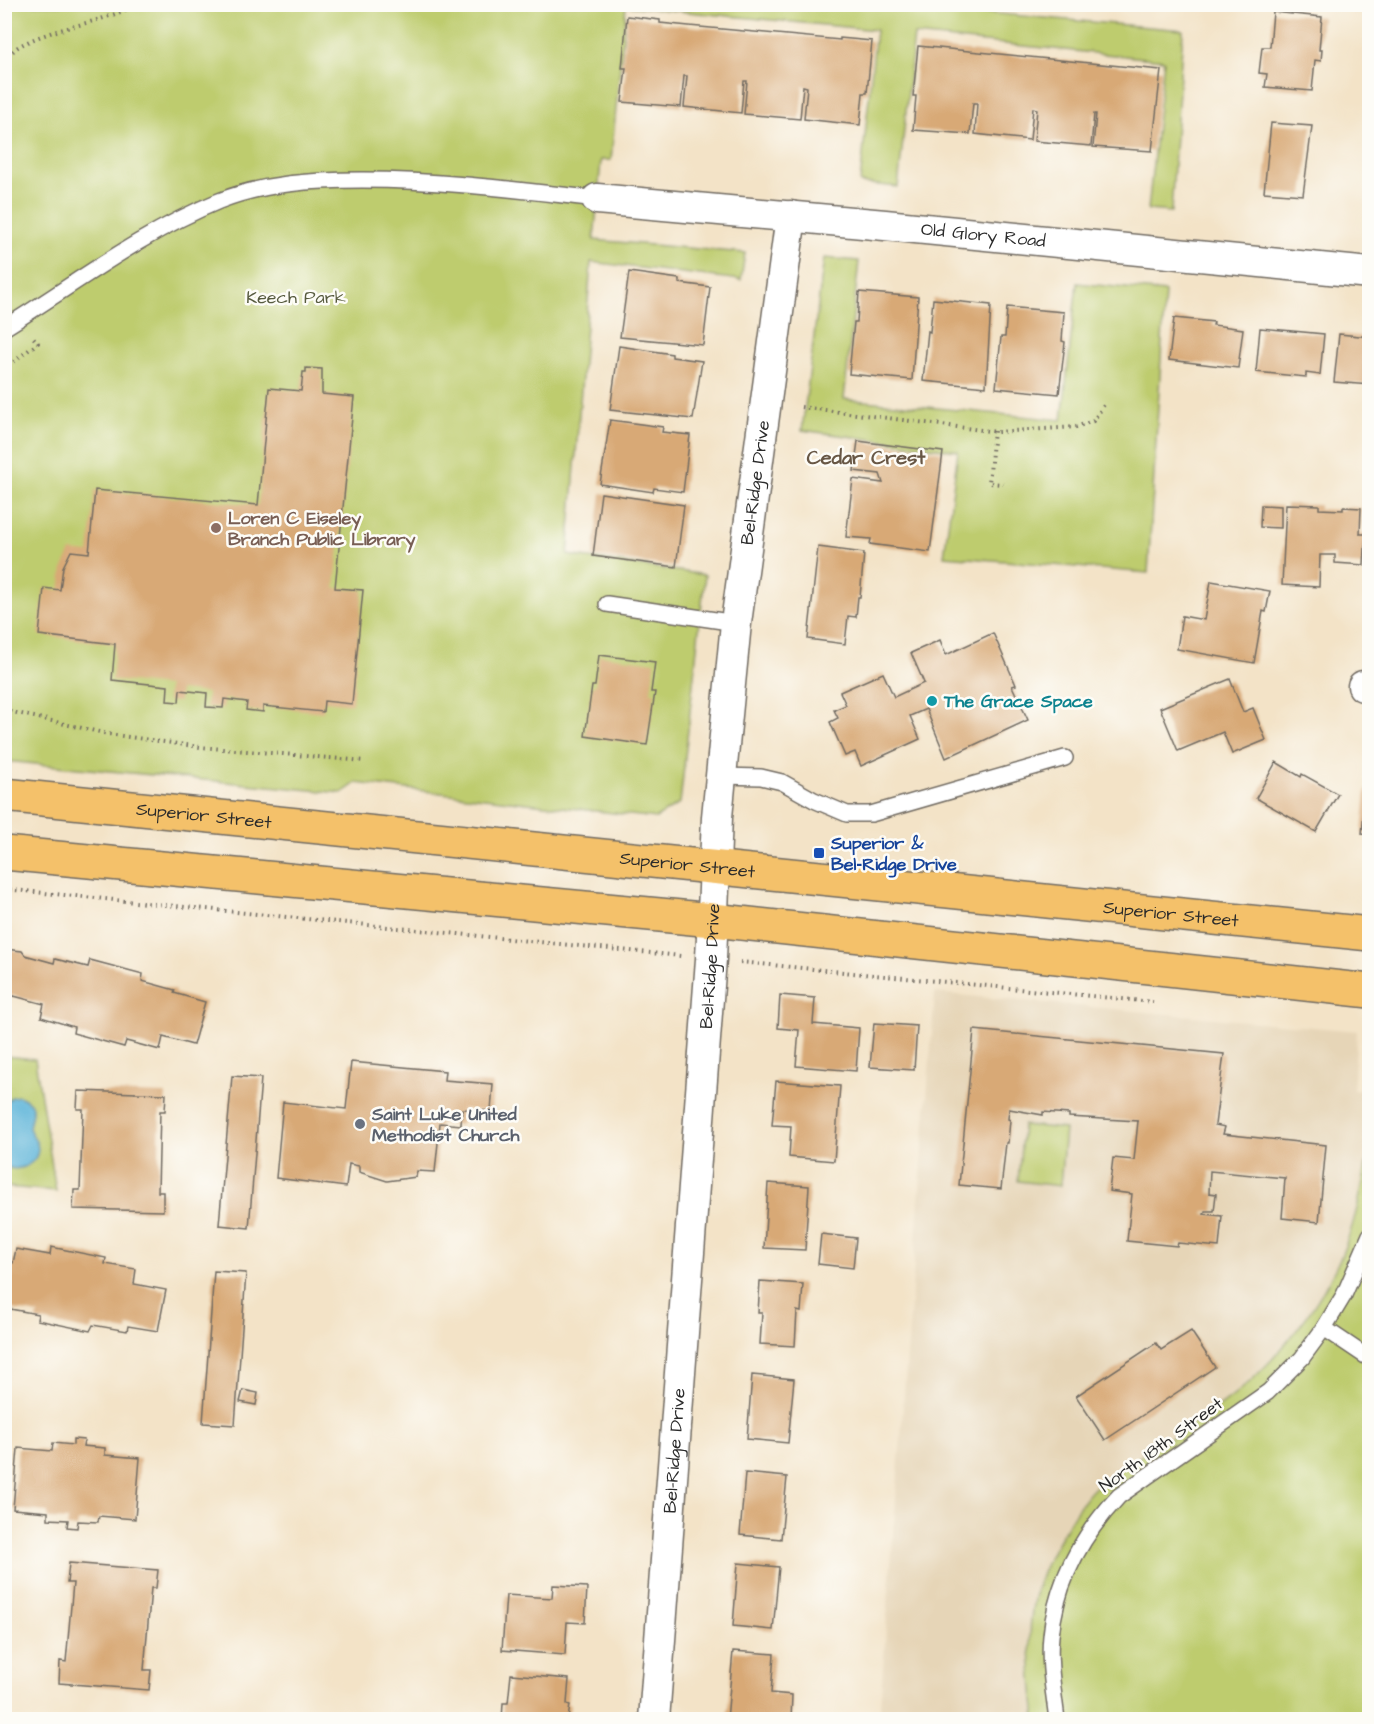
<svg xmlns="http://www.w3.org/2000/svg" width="1374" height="1724" viewBox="0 0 1374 1724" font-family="'Architects Daughter',sans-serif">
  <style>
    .built { fill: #e6d5b7 }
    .green { fill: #becc6e; stroke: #747c4c; stroke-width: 1.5 }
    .water { fill: #5bb4d9; stroke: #437082; stroke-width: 1.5 }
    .building { fill: #d8a976 }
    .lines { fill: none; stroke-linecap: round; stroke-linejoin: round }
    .service-casing { stroke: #716b62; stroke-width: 18 }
    .minor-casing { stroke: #716b62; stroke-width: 33 }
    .primary-casing { stroke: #716b62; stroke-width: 36 }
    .path { stroke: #716b62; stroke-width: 4; stroke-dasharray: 1.5 4.5; stroke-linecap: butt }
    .service { stroke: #fff; stroke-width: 15 }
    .minor { stroke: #fff; stroke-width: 30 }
    .primary { stroke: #f4c16b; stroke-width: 33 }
    .education-dot { fill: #8d6e63; stroke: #fdfcf7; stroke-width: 2 }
    .culture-dot { fill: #0f9aa8; stroke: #fdfcf7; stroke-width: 2 }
    .transit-dot { fill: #1a4fb4; stroke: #fdfcf7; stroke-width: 2 }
    .worship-dot { fill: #6b7280; stroke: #fdfcf7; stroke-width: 2 }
    .labels { text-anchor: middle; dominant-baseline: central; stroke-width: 5; stroke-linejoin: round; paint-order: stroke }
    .street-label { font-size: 18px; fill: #2b2b2b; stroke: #fdfcf7 }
    .park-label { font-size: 18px; fill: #575b3f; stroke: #fdfcf7 }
    .education-label { font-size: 18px; font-weight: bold; fill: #785e54; stroke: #fdfcf7; text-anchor: start }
    .culture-label { font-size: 18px; font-weight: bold; fill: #0d838f; stroke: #fdfcf7; text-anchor: start }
    .transit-label { font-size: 18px; font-weight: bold; fill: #164399; stroke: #fdfcf7; text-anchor: start }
    .worship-label { font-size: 18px; font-weight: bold; fill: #5b616d; stroke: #fdfcf7; text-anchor: start }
    .neighbourhood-label { font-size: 20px; font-weight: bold; fill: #685745; stroke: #fdfcf7 }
  </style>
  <rect width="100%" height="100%" fill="#fdfcf7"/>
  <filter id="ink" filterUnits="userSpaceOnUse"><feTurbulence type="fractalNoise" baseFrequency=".0167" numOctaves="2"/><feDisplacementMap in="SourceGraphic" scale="12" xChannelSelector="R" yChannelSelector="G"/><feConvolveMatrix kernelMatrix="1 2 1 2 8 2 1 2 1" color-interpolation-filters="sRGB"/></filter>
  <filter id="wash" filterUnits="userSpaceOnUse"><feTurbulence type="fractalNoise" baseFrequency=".008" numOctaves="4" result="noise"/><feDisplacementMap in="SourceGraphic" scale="24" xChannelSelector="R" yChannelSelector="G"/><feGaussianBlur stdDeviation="1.35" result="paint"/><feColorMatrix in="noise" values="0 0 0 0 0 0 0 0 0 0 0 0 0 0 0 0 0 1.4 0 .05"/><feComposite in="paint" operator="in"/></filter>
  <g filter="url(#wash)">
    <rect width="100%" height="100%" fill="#f3e3c7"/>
    <polygon class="built" points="935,993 1357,1031 1353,1090 1369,1091 1369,1147 1362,1190 1346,1244 1323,1292 1292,1337 1253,1379 1215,1409 1100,1483 1050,1555 1037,1585 1030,1634 1036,1719 879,1720"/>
    <g class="green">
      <polygon points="886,4 1183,30 1171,212 1148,210 1164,60 914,35 898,187 860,183 876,30 626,6 611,160 601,160 594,240 745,253 741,280 591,262 568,555 705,575 680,803 656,818 356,783 342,793 5,761 4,5"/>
      <polygon points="824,258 859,261 844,399 1062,420 1077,283 1165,292 1148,573 944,556 958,451 802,430"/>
      <polygon points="4,1056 35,1059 56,1191 5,1187"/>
      <polygon points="1023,1125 1065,1129 1060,1186 1018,1181"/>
      <path d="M1369,1147V1719L1036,1720C1032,1677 1024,1625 1038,1584C1044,1565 1054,1548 1064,1531C1074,1514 1087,1492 1103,1481C1152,1446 1210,1420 1254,1378C1292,1341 1327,1294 1346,1244C1358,1213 1364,1179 1369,1147Z"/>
    </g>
    <path class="water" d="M19,1096C38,1104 32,1111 29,1128C31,1134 34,1136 36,1141C45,1160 20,1175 5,1166L4,1104L12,1097Z"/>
    <g id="blocks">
      <g class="building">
        <polygon points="1273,12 1322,17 1319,50 1322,50 1321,61 1315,60 1312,91 1265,87 1267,74 1259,73 1262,47 1270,47"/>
        <polygon points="627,16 660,20 660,23 689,26 840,40 840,38 872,41 867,93 863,93 860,125 804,119 807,87 803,86 800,119 744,114 747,81 744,81 741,113 684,107 687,76 684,76 681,107 622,102 626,68 622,68"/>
        <polygon points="918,46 1161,70 1152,151 1093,147 1096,114 1094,114 1091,146 1034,141 1037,109 1033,108 1030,140 975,134 977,103 973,103 970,134 913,130 916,96 913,96"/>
        <polygon points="1271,123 1312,126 1303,195 1264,192"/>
        <polygon points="629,272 679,279 679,283 710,287 703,345 620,337"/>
        <polygon points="859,292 918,297 912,380 849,374 854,322 857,322"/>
        <polygon points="933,299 991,305 986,387 923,381 928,331 930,332"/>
        <polygon points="1007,307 1064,312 1062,341 1065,342 1059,394 996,388 1001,337 1005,337"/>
        <polygon points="1174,318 1214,322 1213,325 1243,329 1238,368 1169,360"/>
        <polygon points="1260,328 1324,334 1320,375 1306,373 1306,377 1256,372"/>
        <polygon points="1339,334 1370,337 1370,385 1334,382"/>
        <polygon points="619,346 672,354 672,357 702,361 693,419 610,410"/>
        <polygon points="306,368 322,369 322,394 354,397 335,588 363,590 352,704 324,701 323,712 263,706 263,712 246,710 247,702 224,699 223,708 206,707 207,693 180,690 179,702 167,701 168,686 112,680 115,644 39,635 44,588 60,590 63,567 71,551 89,553 95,490 258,505 269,388 301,391 303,372 306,372"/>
        <polygon points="610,420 663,427 662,432 690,435 683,492 654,488 653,492 600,484"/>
        <polygon points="858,441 943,452 930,552 870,544 871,539 846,537 853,479 883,483 880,474 854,471"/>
        <polygon points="601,493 684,505 676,567 593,556"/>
        <polygon points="1286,504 1319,505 1319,509 1343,510 1343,507 1361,508 1360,534 1366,534 1364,565 1335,563 1335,555 1320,555 1319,587 1282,585"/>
        <polygon points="1261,505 1281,506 1281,528 1260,527"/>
        <polygon points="818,547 864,553 860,597 858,597 856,617 848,616 845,644 808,639"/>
        <polygon points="1211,581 1270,591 1266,612 1263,611 1254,663 1177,649 1182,616 1204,620"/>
        <polygon points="993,633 1016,685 1012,686 1028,720 946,758 926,709 910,716 920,739 861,766 855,752 845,756 830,722 838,718 834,710 846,705 840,692 883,673 894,697 924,683 911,653 940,640 946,655"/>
        <polygon points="599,655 655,662 651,692 655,692 647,745 585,736 592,686 595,686"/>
        <polygon points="1230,679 1243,712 1253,708 1266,740 1232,754 1223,732 1178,751 1160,708"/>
        <polygon points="1276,762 1301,777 1302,774 1338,794 1316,832 1256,798"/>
        <polygon points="1366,790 1370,791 1370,835 1362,834"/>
        <polygon points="4,949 22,951 25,955 54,963 55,959 88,967 90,960 143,974 142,981 175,990 174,993 205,1002 193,1045 163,1037 160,1050 126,1041 124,1047 73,1033 74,1027 41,1017 44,1004 14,996 4,997"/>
        <polygon points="780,995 815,998 813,1024 859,1028 856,1071 796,1066 799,1030 778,1028"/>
        <polygon points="874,1023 917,1026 914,1070 870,1067"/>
        <polygon points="974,1030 1224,1054 1215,1125 1225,1127 1223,1134 1326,1145 1319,1222 1282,1218 1285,1178 1210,1171 1209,1193 1216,1194 1214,1211 1205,1211 1204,1214 1222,1216 1219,1247 1178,1243 1177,1246 1127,1241 1132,1194 1109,1191 1113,1158 1134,1160 1138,1121 1069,1117 1069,1114 1043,1112 1043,1115 1009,1109 1008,1119 1010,1120 1008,1143 1006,1143 1001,1189 959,1185"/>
        <polygon points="351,1062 445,1071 444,1080 493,1084 491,1111 462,1109 461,1125 440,1123 435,1172 417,1171 416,1177 387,1181 359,1172 359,1166 349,1164 346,1187 276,1178 283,1102 346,1109"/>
        <polygon points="232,1076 261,1078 249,1228 219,1225"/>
        <polygon points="776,1081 840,1086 834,1161 789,1157 791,1126 772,1125"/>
        <polygon points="78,1091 166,1094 165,1111 160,1111 158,1192 163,1192 163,1211 73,1209 74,1190 80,1190 83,1109 77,1109"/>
        <polygon points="768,1183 809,1186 805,1250 764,1248"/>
        <polygon points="821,1234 856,1238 853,1268 818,1264"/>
        <polygon points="51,1247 106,1258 105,1264 136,1269 134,1284 166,1290 158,1331 128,1326 127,1331 93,1325 90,1331 37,1320 38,1314 5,1308 4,1262 13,1263 16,1249 50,1255"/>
        <polygon points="214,1271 246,1273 235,1425 203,1423"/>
        <polygon points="760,1281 803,1284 801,1312 797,1311 795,1346 760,1344 762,1313 758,1313"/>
        <polygon points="1191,1331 1215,1367 1105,1440 1076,1396 1156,1343 1161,1350"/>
        <polygon points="752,1375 794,1379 788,1443 747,1439"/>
        <polygon points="243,1390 258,1393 256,1405 240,1402"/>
        <polygon points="73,1439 84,1440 83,1446 105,1448 105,1455 140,1458 135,1519 99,1516 98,1522 78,1521 77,1528 67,1527 68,1520 48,1519 48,1512 13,1509 18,1448 52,1451 53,1443 73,1445"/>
        <polygon points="745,1473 787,1477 781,1539 740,1535"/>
        <polygon points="69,1563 158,1570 156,1588 151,1588 144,1670 151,1670 149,1690 59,1683 60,1661 66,1662 73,1583 67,1583"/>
        <polygon points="738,1563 779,1567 773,1630 733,1626"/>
        <polygon points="553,1585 587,1587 585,1623 567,1622 565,1655 502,1650 506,1595 552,1598"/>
        <polygon points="733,1651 774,1654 771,1693 792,1695 791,1720 727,1720"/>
        <polygon points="511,1674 569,1679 567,1704 570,1705 568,1719 548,1717 548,1720 502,1720 503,1703 508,1703"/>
      </g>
    </g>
  </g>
  <g filter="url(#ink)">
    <use href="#blocks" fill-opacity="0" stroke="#716b62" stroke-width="1.5"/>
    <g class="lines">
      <defs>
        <g id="service">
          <path d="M4,328C75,284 141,233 219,201C264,183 314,180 362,180C441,180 519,190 597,199"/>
          <polyline points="607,604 736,623"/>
          <polyline points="722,776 761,777 782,782 814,800 847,814 871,814 1065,758"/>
          <polyline points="1324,1328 1370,1359"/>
          <path d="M1057,1720C1054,1693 1048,1663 1051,1636C1056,1581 1081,1536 1119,1496L1268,1392L1302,1358L1324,1328L1344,1295L1370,1235"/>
        </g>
        <g id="minor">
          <path id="s1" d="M597,199L885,225L1370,273"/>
          <polyline points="1363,686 1370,687"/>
          <path id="s2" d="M654,1720L711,959L717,817L736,623L791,216"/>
        </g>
        <g id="primary">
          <path id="s3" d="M4,795L1370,934"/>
          <polyline points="4,853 713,920 1370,991"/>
        </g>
      </defs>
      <use href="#service" class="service-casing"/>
      <use href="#minor" class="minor-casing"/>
      <use href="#primary" class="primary-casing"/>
      <g class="path">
        <path d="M4,60C9,56 13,50 18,47C53,26 100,25 137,4"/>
        <polyline points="4,369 38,343 32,336"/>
        <polyline points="801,407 997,432 1076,427 1093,421 1105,404"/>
        <polyline points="994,431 989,483 1003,484"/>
        <polyline points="4,710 108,734 200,747 365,761"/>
        <polyline points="4,889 681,956"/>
        <polyline points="740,962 1153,1002"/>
      </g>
      <use href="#service" class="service"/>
      <use href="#minor" class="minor"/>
      <use href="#primary" class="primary"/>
    </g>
  </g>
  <circle class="education-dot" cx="216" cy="528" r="6"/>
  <circle class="culture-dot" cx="932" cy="701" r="6"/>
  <rect class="transit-dot" x="813" y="847" width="12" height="12" rx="3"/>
  <circle class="worship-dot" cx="360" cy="1124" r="6"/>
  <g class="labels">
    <g class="street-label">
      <text stroke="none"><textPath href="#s1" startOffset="388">Old Glory Road</textPath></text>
      <text stroke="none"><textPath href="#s2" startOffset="1242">Bel-Ridge Drive</textPath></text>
      <text stroke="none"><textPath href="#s3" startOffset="201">Superior Street</textPath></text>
      <text stroke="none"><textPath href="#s3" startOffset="687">Superior Street</textPath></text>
      <text stroke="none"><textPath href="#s3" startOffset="1173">Superior Street</textPath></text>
      <text stroke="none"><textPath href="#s2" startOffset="756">Bel-Ridge Drive</textPath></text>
      <text transform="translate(1161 1445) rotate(-36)">North 18th Street</text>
      <text stroke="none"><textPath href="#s2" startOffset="270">Bel-Ridge Drive</textPath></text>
    </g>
    <g class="park-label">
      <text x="296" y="297">Keech Park</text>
    </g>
    <g class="education-label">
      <text x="228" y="518">Loren C Eiseley<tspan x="228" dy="21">Branch Public Library</tspan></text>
    </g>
    <g class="culture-label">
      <text x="944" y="701">The Grace Space</text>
    </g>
    <g class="transit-label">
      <text x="831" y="843">Superior &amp;<tspan x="831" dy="21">Bel‐Ridge Drive</tspan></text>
    </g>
    <g class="worship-label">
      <text x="372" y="1114">Saint Luke United<tspan x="372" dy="21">Methodist Church</tspan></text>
    </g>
    <g class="neighbourhood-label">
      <text x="866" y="458">Cedar Crest</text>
    </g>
  </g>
  <rect width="1374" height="1724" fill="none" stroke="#fdfcf7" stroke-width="24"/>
</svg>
